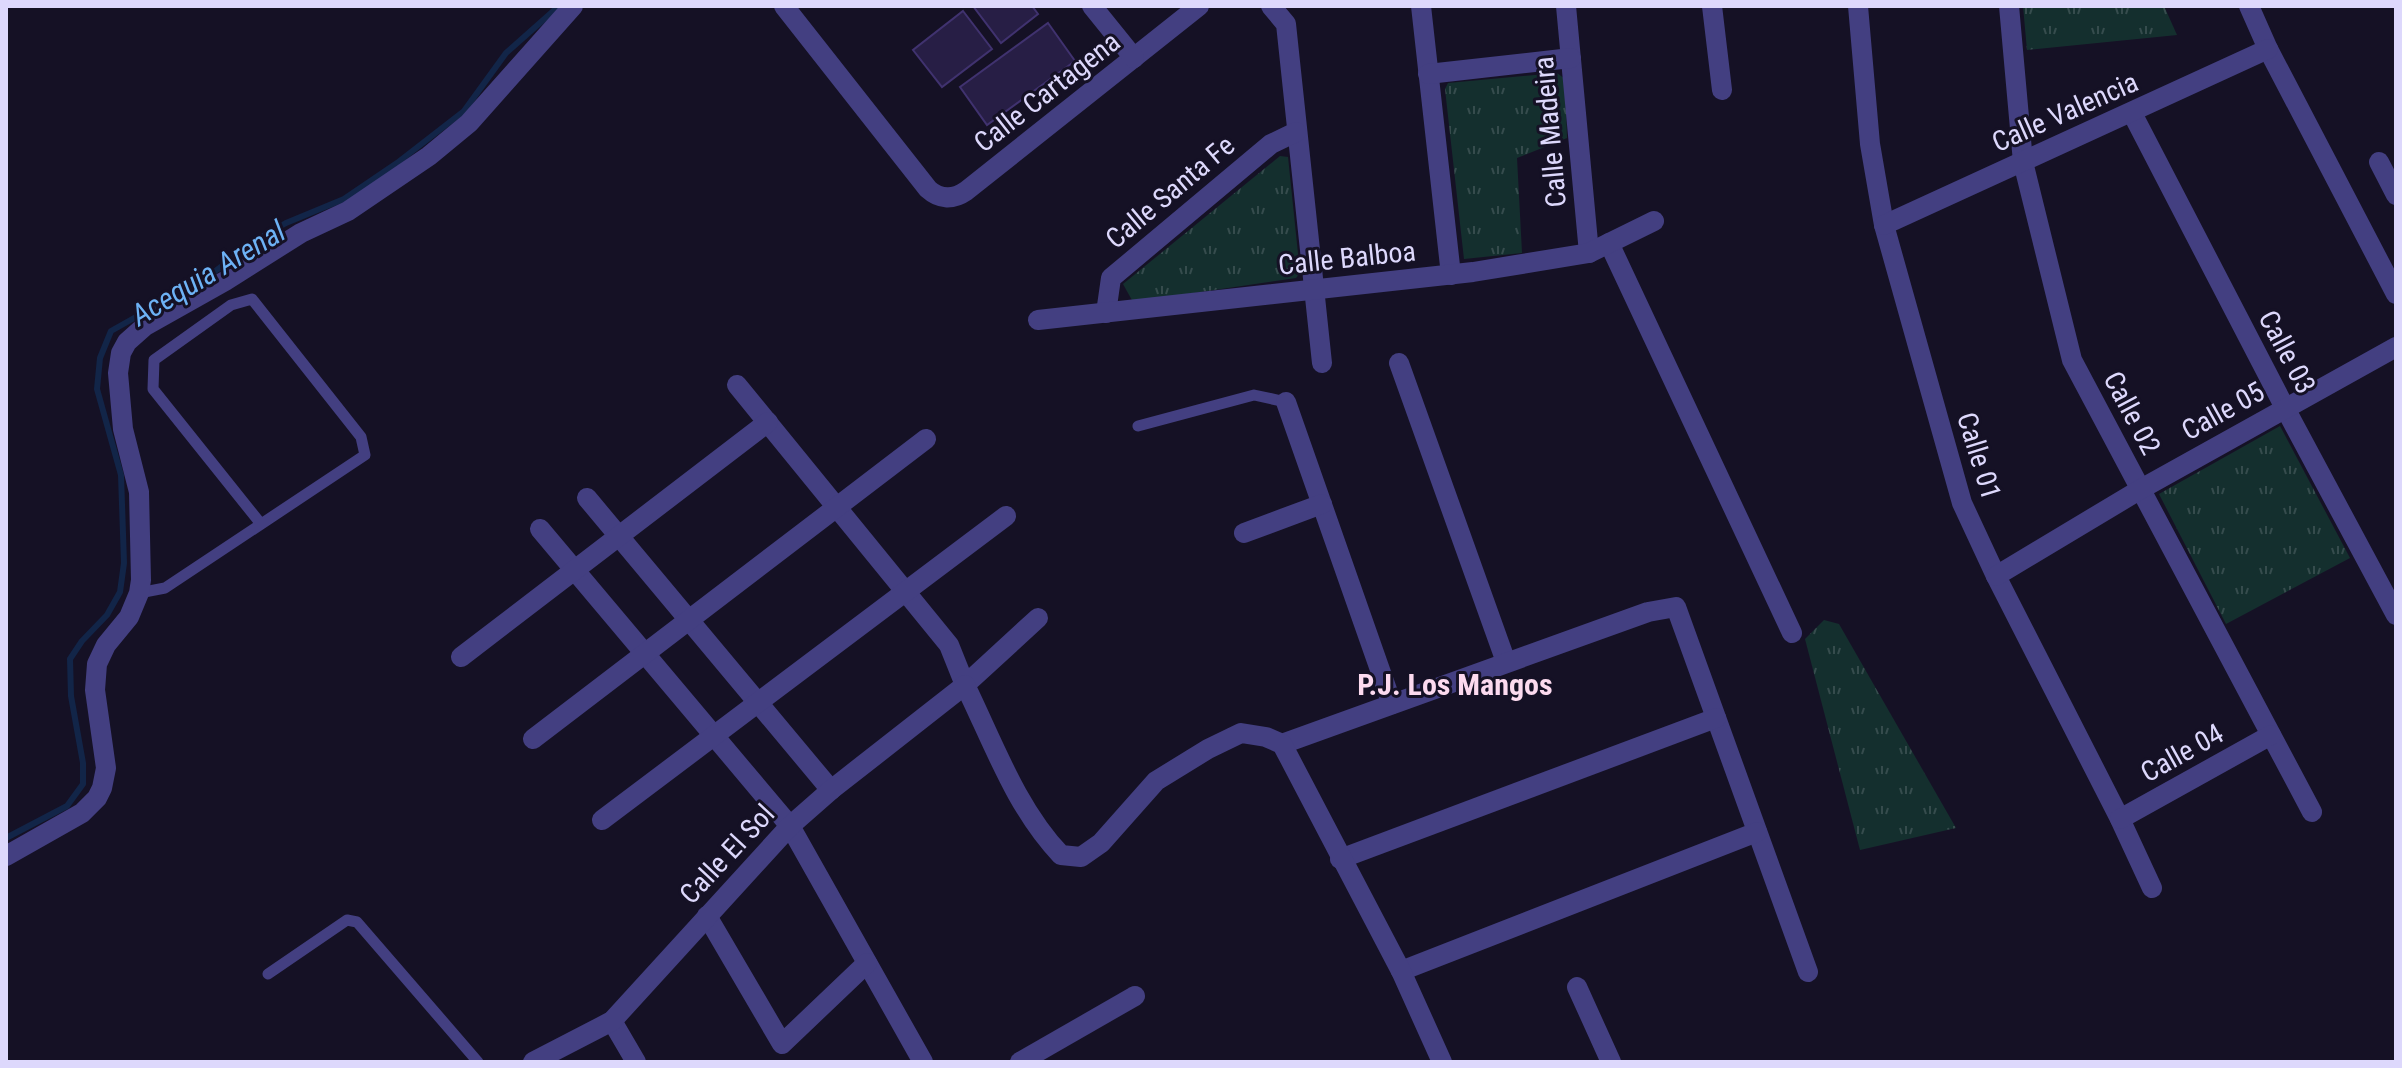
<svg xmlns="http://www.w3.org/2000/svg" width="2402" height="1068" viewBox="0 0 2402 1068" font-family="'Roboto Condensed',sans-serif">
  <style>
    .park { fill: url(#park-tufts) }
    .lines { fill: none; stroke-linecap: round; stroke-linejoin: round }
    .stream { stroke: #122548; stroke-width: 6 }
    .building { fill: #271e45; stroke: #40326f; stroke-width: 2 }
    .service { stroke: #433f81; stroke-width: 11 }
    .minor { stroke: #433f81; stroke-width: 20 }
    .tertiary { stroke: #433f81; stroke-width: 20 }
    .labels { text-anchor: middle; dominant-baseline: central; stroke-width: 6; stroke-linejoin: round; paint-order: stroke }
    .street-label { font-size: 28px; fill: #ddd8fc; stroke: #151125 }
    .water-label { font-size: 30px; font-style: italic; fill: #6db2f5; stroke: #151125 }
    .neighbourhood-label { font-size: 30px; font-weight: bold; fill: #fcdaef; stroke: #151125 }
  </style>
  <defs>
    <pattern id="park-tufts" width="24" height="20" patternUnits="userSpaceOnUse" patternTransform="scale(2)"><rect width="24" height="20" fill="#142f2e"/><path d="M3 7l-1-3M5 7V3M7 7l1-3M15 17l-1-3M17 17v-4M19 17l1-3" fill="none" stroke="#364c4d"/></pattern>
  </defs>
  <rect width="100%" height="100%" fill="#151125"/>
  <g class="park">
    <polygon points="2023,6 2164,6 2177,35 2027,50"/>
    <polygon points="1557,73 1565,79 1567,138 1517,158 1522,253 1464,259 1445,89 1448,83"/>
    <polygon points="1280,156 1288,157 1300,273 1296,278 1133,302 1123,284"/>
    <polygon points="2280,426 2350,558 2226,624 2159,494"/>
    <polygon points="1824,620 1839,624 1956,828 1860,850 1805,639"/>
  </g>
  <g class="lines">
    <polyline class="stream" points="6,838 67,806 83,784 83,763 71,696 70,659 82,641 107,615 120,592 124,563 121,475 97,389 100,358 111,331 209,276 253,242 286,223 344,199 397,163 464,111 506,53 559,6"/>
  </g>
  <g class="building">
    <polygon points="973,6 1032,6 1038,14 1001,43"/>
    <polygon points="963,11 992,49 942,87 913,50"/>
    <polygon points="1048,23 1075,61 987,125 960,87"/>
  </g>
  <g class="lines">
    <g class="service">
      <polyline points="1138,426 1254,395 1286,402"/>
      <polyline points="139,593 165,588 365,455 361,437 252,299 231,305 154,360 153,389 261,524"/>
      <polyline points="268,974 347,920 357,922 478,1062"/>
    </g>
    <g class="minor">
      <path d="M784,6L928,189C940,200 953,200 966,191L1199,6"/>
      <polyline points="1092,6 1134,58"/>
      <polyline points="1271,6 1286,24 1322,363"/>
      <polyline points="1421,6 1451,275"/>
      <polyline points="1566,6 1589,253"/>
      <polyline points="1712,6 1722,90"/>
      <polyline points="1858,6 1870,144 1884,225 1962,503 1996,576 2120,819 2152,888"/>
      <polyline points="2009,6 2023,162 2072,360 2312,812"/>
      <polyline points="2249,6 2268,49 2396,294"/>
      <polyline points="1428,74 1571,58"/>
      <polyline points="2132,113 2285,408 2396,615"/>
      <polyline points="2379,162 2396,195"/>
      <polyline points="1884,225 2268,49"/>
      <polyline points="1609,243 1792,633"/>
      <polyline points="1106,313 1111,278 1271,144 1296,132"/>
      <polyline points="1038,320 1473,272 1589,253 1654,221"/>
      <polyline points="1399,363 1506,662"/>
      <polyline points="737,385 949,645 965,685 1038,618"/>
      <polyline points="1286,402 1392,704"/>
      <polyline points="587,498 831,790"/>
      <polyline points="540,529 790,826 923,1062"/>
      <polyline points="1244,533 1322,504"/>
      <polyline points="1996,576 2141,489 2396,347"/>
      <polyline points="461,657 768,422"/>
      <polyline points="533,739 926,439"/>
      <polyline points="1282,744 1648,612 1676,607 1808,972"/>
      <polyline points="2120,819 2271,735"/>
      <polyline points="602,820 1006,516"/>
      <polyline points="6,856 82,813 97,798 102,788 106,768 95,690 97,664 106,645 129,617 139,593 141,580 139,492 123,429 118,373 121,353 127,342 145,326 225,281 301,233 348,211 429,156 469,123 573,6"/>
      <polyline points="1340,859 1716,718"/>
      <polyline points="707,916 782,1044 867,963"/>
      <polyline points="1401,971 1757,832"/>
      <polyline points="1577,987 1611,1062"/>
      <polyline points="612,1021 636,1062"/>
      <polyline points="1020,1062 1135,996"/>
    </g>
    <path class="tertiary" d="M533,1062L612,1021L790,826L831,790L965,685C993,742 1016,808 1061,855L1081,857L1101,843L1156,781L1208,749L1241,733L1266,737L1282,744L1401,971L1442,1062"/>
  </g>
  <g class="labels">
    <g class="street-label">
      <text transform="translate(1047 92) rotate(-38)">Calle Cartagena</text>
      <text transform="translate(2065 112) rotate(-24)">Calle Valencia</text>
      <text transform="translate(1550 132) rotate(-95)">Calle Madeira</text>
      <text transform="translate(1170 192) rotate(-40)">Calle Santa Fe</text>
      <text transform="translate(1347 258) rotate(-6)">Calle Balboa</text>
      <text transform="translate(2287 352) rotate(62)">Calle 03</text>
      <text transform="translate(2223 411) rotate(-29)">Calle 05</text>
      <text transform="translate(2132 413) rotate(62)">Calle 02</text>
      <text transform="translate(1979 456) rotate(73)">Calle 01</text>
      <text transform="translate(2182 753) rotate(-29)">Calle 04</text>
      <text transform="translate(727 854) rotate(-47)">Calle El Sol</text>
    </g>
    <g class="water-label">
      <text transform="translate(208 273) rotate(-31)">Acequia Arenal</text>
    </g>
    <g class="neighbourhood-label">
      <text x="1455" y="684">P.J. Los Mangos</text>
    </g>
  </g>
  <rect width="2402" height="1068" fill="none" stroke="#ddd8fc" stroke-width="16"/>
</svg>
